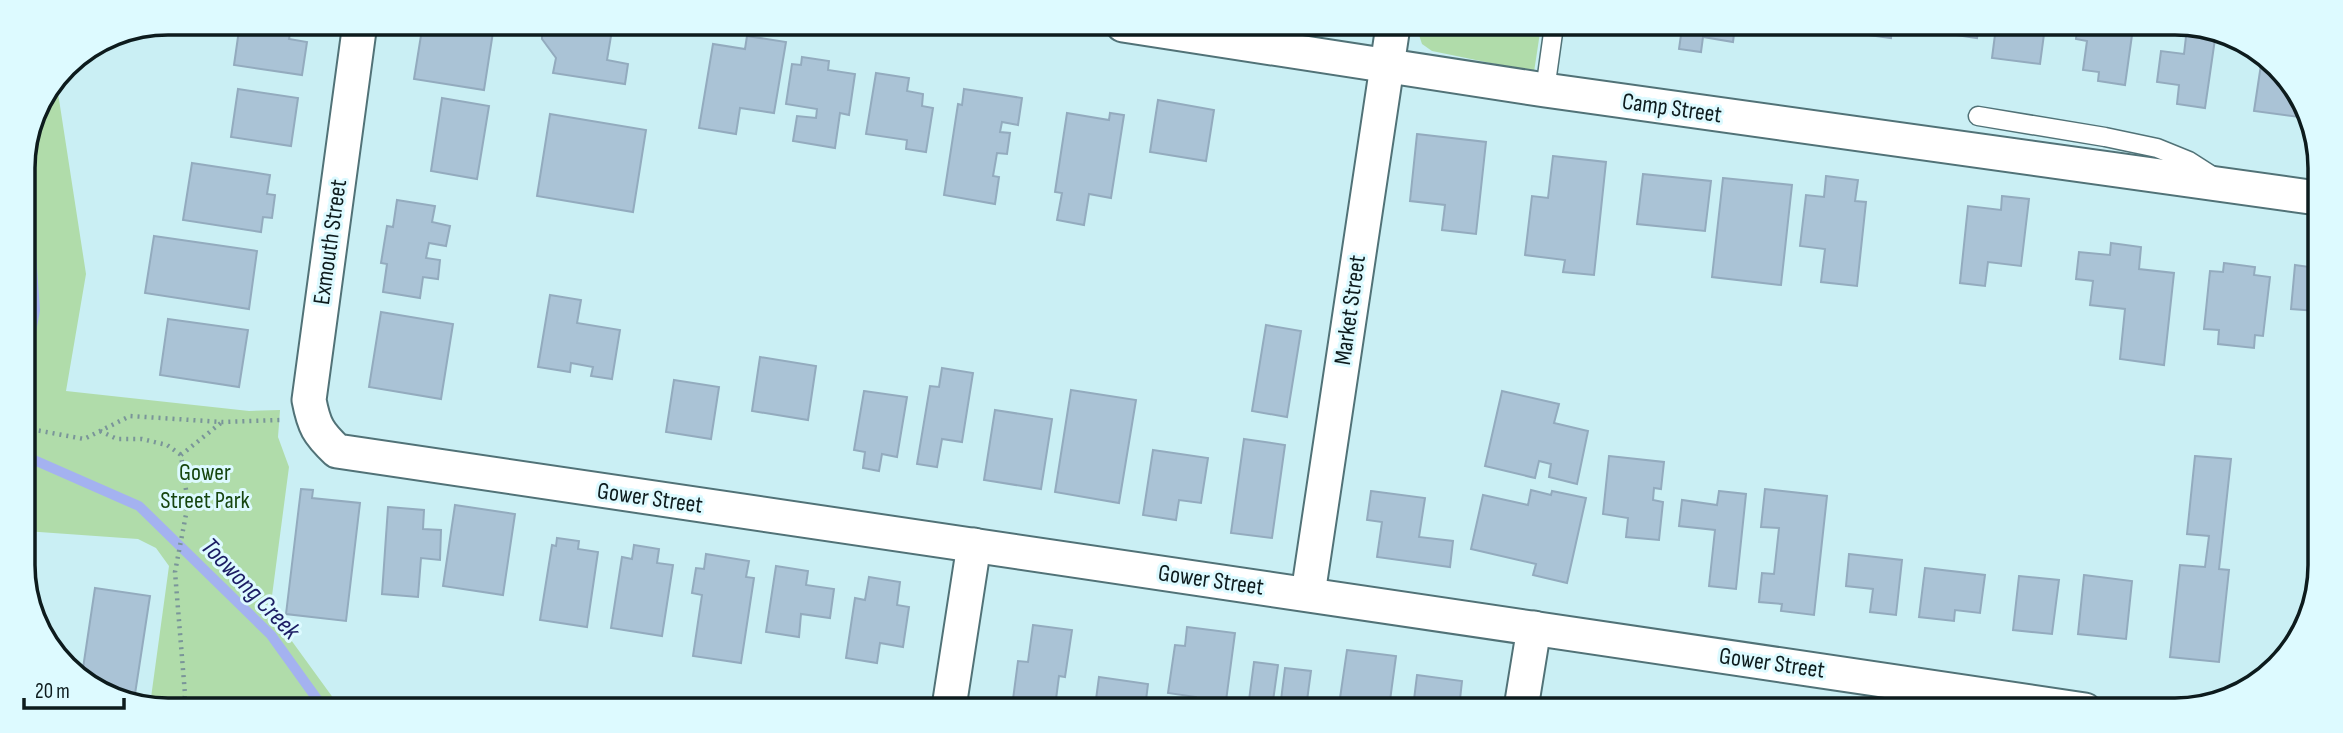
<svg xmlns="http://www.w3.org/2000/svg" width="2343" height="733" viewBox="0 0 2343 733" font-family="'Sofia Sans Condensed',sans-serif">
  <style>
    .green { fill: #b0dcaa }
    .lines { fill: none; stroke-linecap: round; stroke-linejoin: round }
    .stream { stroke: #a4b2f0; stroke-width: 10 }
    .building { fill: #aac3d6; stroke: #93abbe; stroke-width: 2 }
    .service-casing { stroke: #517277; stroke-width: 21 }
    .minor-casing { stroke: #517277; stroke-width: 37 }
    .path { stroke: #7a9599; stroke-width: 4.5; stroke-dasharray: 2 5; stroke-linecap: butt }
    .service { stroke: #fff; stroke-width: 18 }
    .minor { stroke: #fff; stroke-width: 33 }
    .labels { text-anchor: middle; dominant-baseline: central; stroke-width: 6; stroke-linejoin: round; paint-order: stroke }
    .street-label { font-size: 24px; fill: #0d1b1d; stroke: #ddfaff }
    .park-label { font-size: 24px; fill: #16450f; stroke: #ddfaff }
    .water-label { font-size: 26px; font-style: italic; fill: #1b1c63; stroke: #ddfaff }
    .rim { fill: none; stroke: #0d1b1d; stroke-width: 3.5 }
  </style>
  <rect width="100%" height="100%" fill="#caeff4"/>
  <g class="green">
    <polygon points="1416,26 1541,26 1534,72 1432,51 1422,44"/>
    <polygon points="56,80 86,274 66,391 249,411 280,410 278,437 289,467 270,611 339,706 150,705 169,566 156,548 138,539 25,531 23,159 34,112"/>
  </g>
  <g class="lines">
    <g class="stream">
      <polyline points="24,155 35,310 24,370"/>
      <polyline points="25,456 139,506 271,635 322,706"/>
    </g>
  </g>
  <g class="building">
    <polygon points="240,23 292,23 289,39 307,42 302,75 234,65"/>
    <polygon points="423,23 441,23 493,32 484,90 414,79"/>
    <polygon points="550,24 613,24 607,60 628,64 625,84 553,73 556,58 542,39 542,33"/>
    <polygon points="1668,26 1735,27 1733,42 1703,37 1701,52 1679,49 1681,35 1667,33"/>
    <polygon points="1748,27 1813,27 1811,35 1771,30 1770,35 1747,32"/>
    <polygon points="1839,27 1892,27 1891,38 1839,31"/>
    <polygon points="1915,27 1979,27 1977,38 1915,29"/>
    <polygon points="1996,27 2045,27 2040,64 1992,58"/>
    <polygon points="2077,27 2133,28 2125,85 2098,81 2099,72 2083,70 2087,41 2076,39"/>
    <polygon points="2187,28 2216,32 2205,108 2177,104 2179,85 2157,82 2161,51 2184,54"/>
    <polygon points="747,36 786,42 774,113 740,108 736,134 699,128 713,44 745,49"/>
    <polygon points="802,57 829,61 828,70 855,74 849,115 840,113 835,148 793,141 797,116 816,118 817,109 786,104 792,64 801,65"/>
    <polygon points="2262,58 2284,72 2301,106 2299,117 2254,111"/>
    <polygon points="876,73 909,78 907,91 923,94 922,106 933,108 926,152 906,149 907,140 866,134"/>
    <polygon points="238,89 298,98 291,146 231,137"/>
    <polygon points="964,89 1022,98 1018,125 1002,122 1000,132 1010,133 1007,154 997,153 993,176 999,177 995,204 944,195 958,104 962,105"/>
    <polygon points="442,98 489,106 477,179 431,171"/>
    <polygon points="1158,100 1214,110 1206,161 1150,152"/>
    <polygon points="1067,113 1109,120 1110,113 1124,115 1111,198 1089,194 1084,225 1057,220 1062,193 1055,192"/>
    <polygon points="550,114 646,130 633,212 537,196"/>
    <polygon points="1417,134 1486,142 1476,234 1442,230 1445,205 1410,201"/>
    <polygon points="1553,156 1606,162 1594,275 1563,272 1565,260 1525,255 1532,196 1548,198"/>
    <polygon points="192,163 270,175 267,194 275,195 272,218 263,217 261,232 183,220"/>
    <polygon points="1643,174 1711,181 1705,231 1637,224"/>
    <polygon points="1826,176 1858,180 1855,201 1866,202 1857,286 1821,282 1825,249 1800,246 1806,195 1824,197"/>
    <polygon points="1723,178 1792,185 1781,285 1712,277"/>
    <polygon points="2002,196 2029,199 2021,266 1988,262 1985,286 1960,283 1968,206 2001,210"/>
    <polygon points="397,200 435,206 432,222 450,226 446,246 429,243 426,258 440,260 438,279 423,277 420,298 383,292 387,264 381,263 387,226 393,227"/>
    <polygon points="154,236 257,251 249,309 145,293"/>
    <polygon points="2111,243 2141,247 2139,269 2174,273 2164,365 2120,359 2125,309 2090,305 2093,281 2076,279 2079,252 2110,255"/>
    <polygon points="2224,263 2255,267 2254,275 2270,277 2263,336 2255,335 2254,348 2218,344 2219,330 2204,329 2210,271 2223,272"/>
    <polygon points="2295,265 2317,268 2317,311 2291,309"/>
    <polygon points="550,295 581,300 577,323 620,330 612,379 591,376 593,367 571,363 570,372 538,367"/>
    <polygon points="381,312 453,324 441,399 369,387"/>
    <polygon points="168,319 248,330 239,387 160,375"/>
    <polygon points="1266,325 1301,331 1287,417 1252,411"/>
    <polygon points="760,357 816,366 808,420 752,411"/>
    <polygon points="942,368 973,373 962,442 942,439 937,467 917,464 930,386 939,387"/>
    <polygon points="674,380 719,387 711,439 666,432"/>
    <polygon points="1071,390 1136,400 1119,503 1055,492"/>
    <polygon points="864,391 907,397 897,457 882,454 879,471 863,468 865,452 854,450"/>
    <polygon points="1502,391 1559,404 1554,423 1588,431 1577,484 1549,477 1551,464 1539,461 1535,478 1485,466"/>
    <polygon points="995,410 1052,419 1041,489 984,480"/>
    <polygon points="1244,439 1285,445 1272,538 1231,533"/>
    <polygon points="1153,450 1208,458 1201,503 1179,500 1176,520 1143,515"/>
    <polygon points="1609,456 1664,462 1661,489 1654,488 1653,500 1663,502 1659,540 1626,537 1628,518 1603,514"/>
    <polygon points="2195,456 2231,459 2219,569 2229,570 2219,662 2170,657 2180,565 2205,567 2209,536 2187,534"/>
    <polygon points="301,489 313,490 312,498 360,503 346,621 286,614"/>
    <polygon points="1765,489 1827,496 1814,615 1781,611 1782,604 1759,602 1762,573 1774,574 1779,528 1761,527"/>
    <polygon points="1531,490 1551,495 1552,491 1586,498 1567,583 1533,575 1536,564 1471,549 1483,495 1528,505"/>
    <polygon points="1371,491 1425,498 1419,537 1453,541 1450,567 1377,557 1382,522 1367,520"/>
    <polygon points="1719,491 1746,494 1736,589 1709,586 1715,530 1679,526 1682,500 1717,505"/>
    <polygon points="455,505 515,514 503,595 443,586"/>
    <polygon points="388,507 424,510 423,529 441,530 440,560 421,558 418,597 382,594"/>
    <polygon points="557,538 579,541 578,549 598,552 587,627 540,620 552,545 556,546"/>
    <polygon points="634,545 659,549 657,563 673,565 662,636 611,628 622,557 632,559"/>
    <polygon points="706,554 749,561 746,577 754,578 741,663 693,656 702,595 692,593 696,568 704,569"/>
    <polygon points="1849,554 1902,560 1896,615 1870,612 1873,589 1846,586"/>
    <polygon points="776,566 808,571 806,585 834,589 830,618 801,614 799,637 766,632"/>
    <polygon points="1925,568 1985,575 1980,613 1955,610 1954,621 1919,617"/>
    <polygon points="2084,575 2132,581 2126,639 2078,634"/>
    <polygon points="2019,576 2059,580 2052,634 2013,630"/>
    <polygon points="869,577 900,582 897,605 909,607 903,647 880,643 877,663 846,658 855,598 865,600"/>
    <polygon points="95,588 150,596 135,694 104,689 82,675"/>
    <polygon points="1033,625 1072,630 1065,677 1059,676 1055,707 1012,707 1018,661 1028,662"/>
    <polygon points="1187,627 1235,633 1226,701 1211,700 1210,707 1218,708 1171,708 1172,701 1195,705 1196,697 1168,693 1175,645 1185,646"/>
    <polygon points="1347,650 1396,656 1389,708 1331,708 1332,704 1339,705"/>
    <polygon points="1254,662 1278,665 1272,708 1248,708"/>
    <polygon points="1285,668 1311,671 1306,708 1280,708"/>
    <polygon points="1417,675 1462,681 1459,708 1413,708"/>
    <polygon points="1099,677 1148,684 1145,708 1083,707 1095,707"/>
  </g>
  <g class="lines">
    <defs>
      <g id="service">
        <polyline points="1545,90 1554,26"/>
        <polyline points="1978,116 2105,137 2157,148 2189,161 2214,177"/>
      </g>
      <g id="minor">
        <path d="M360,23L309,400C314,426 318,433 337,451L2085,710"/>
        <polyline points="1123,25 1545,90 2317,198"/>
        <polyline points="1308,594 1393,26"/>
        <polyline points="949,707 974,545"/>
        <polyline points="1521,708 1534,628"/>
      </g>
    </defs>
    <use href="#service" class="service-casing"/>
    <use href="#minor" class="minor-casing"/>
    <g class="path">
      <polyline points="25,428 84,439 130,416 222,422 281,420"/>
      <polyline points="100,431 117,439 142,439 167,445 181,455"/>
      <polyline points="184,705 185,694 175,572 188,504 181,455 222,422"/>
    </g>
    <use href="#service" class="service"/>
    <use href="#minor" class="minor"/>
  </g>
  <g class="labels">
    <g class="street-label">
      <text transform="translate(1672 108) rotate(8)">Camp Street</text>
      <text transform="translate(330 242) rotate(-82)">Exmouth Street</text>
      <text transform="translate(1350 310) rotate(-82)">Market Street</text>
      <text transform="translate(650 498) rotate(8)">Gower Street</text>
      <text transform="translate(1211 580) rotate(8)">Gower Street</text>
      <text transform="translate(1772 663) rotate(8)">Gower Street</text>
    </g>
    <g class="park-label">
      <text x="205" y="472">Gower<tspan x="205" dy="28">Street Park</tspan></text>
    </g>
    <g class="water-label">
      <text transform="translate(250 589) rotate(46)">Toowong Creek</text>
    </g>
  </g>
  <path d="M0 0H2343V733H0ZM168 35H2175A133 133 0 0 1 2308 168V565A133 133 0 0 1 2175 698H168A133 133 0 0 1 35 565V168A133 133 0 0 1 168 35Z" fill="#ddfaff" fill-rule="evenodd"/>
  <path class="rim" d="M168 35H2175A133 133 0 0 1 2308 168V565A133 133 0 0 1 2175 698H168A133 133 0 0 1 35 565V168A133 133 0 0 1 168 35Z"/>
  <path d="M24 698v10h100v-10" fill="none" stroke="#0d1b1d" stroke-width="3.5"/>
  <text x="35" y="698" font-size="21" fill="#0d1b1d" stroke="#ddfaff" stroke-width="5" paint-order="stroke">20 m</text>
</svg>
